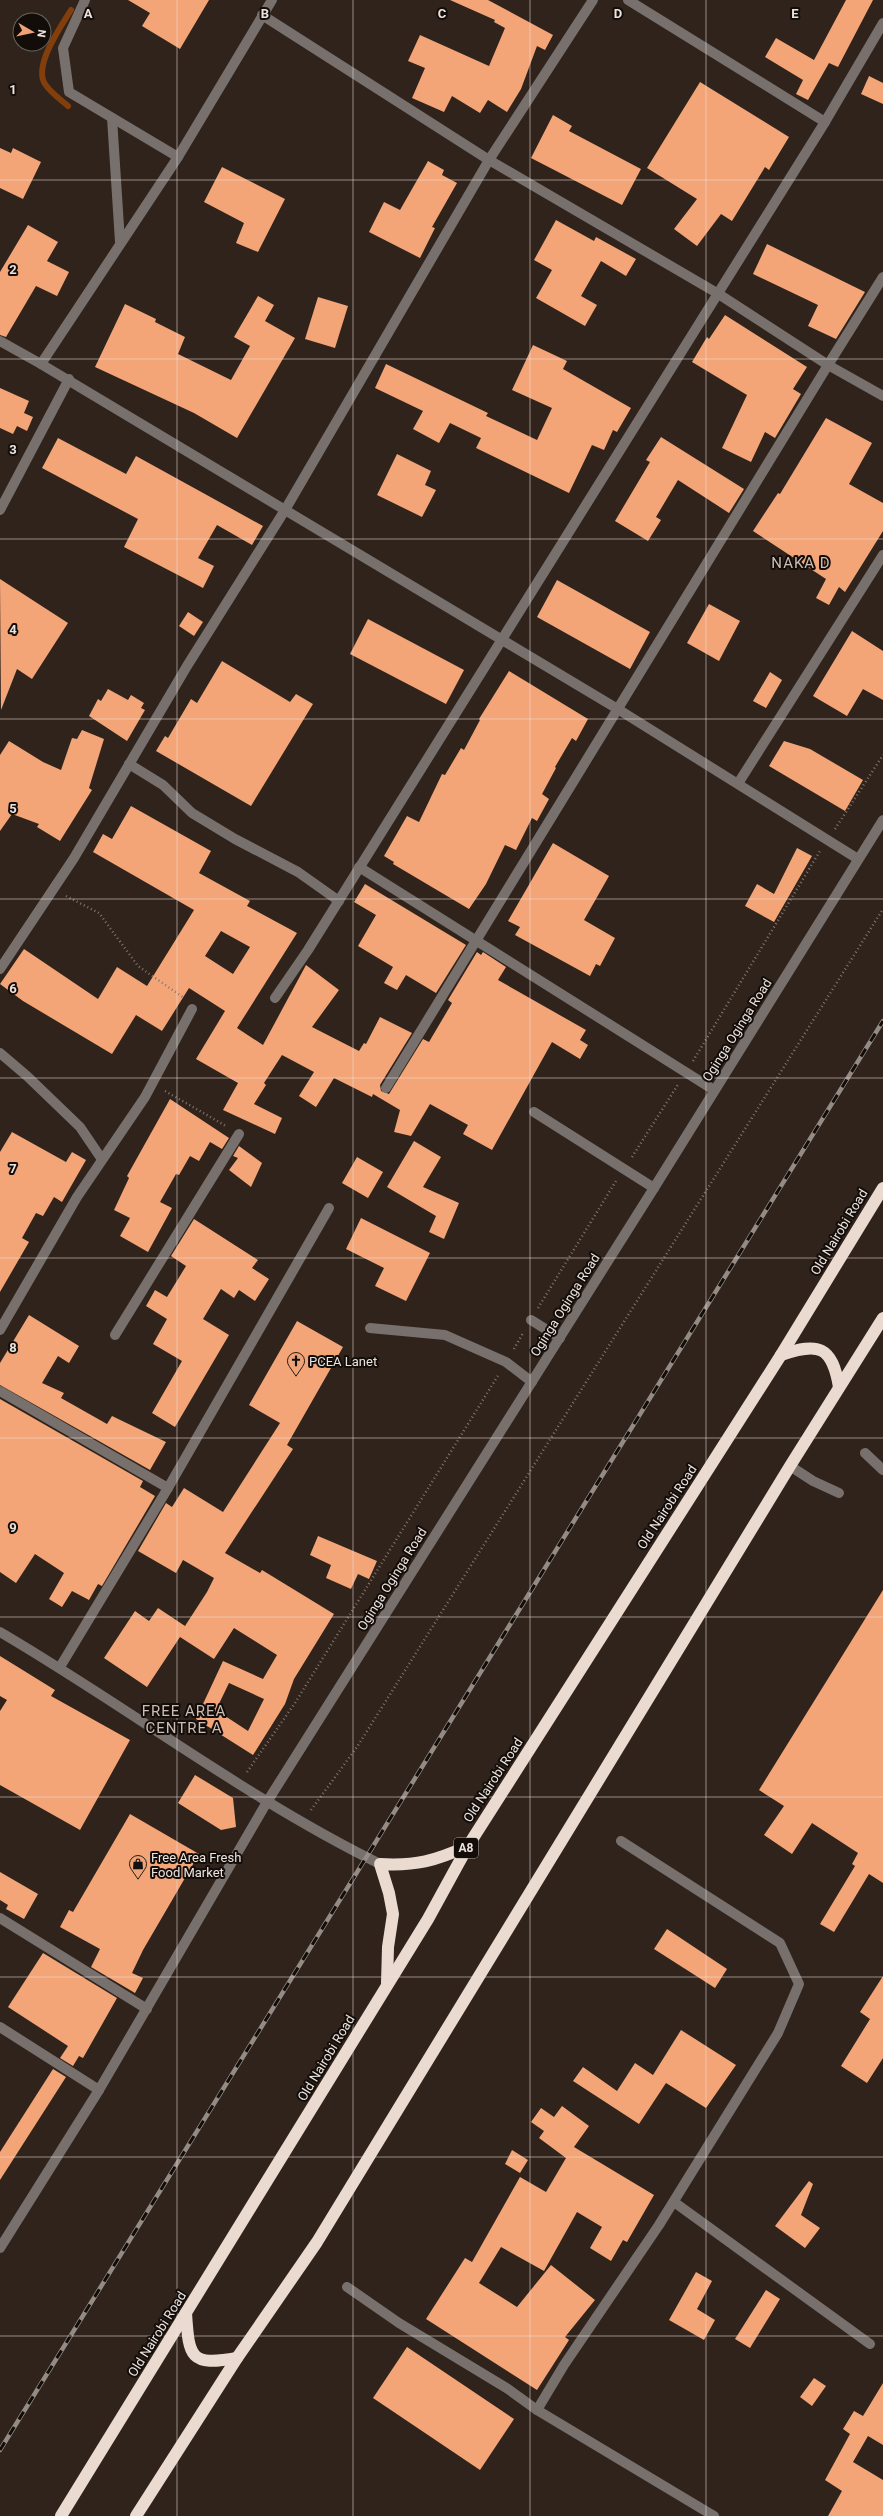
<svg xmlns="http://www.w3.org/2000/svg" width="883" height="2516" viewBox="0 0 883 2516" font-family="Roboto,sans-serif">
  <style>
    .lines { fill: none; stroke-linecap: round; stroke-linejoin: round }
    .stream { stroke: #823e0c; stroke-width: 6 }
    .building { fill: #f3a578; fill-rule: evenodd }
    .path { stroke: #817670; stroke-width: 2.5; stroke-dasharray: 1 3; stroke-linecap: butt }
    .minor { stroke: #77706d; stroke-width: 10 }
    .highway { stroke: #ebdad0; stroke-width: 12 }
    .rail-casing { stroke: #958b85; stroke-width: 4.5 }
    .rail { stroke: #130d0a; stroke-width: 3; stroke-dasharray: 9; stroke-linecap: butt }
    .grid { fill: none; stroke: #ece3df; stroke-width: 1; stroke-opacity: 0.55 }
    .labels { text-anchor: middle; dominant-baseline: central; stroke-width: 4; stroke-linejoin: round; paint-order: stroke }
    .shield { fill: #130d0a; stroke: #aba39f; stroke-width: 1 }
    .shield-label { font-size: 12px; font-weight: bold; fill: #ece3df }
    .street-label { font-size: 13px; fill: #ece3df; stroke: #130d0a }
    .poi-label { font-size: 13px; fill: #ece3df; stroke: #130d0a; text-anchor: start }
    .quarter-label { font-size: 15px; letter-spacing: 1px; fill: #cdbcb3; stroke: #130d0a }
    .grid-label { font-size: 13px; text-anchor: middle; font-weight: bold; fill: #ece3df; stroke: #130d0a; stroke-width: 4; stroke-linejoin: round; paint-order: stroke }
  </style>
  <rect width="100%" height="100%" fill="#2f231b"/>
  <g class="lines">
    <path class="stream" d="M68,106C61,100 50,92 45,84C33,66 61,26 71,10"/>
  </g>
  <g class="building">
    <polygon points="128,0 209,0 180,49 142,26 150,13"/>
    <polygon points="450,0 488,0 553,35 545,50 537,46 521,89 507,112 488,100 480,113 452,96 444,112 412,98 425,68 408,61 420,35 489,66 505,28 494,22 495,20"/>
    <polygon points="846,0 873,0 838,67 829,63 808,100 796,94 803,80 765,57 776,38 814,60"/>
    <polygon points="869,76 883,83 883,104 861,94"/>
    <polygon points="700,82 789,137 769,170 765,167 732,221 721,214 697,246 674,229 697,199 647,168"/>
    <polygon points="553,115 572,126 569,131 641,169 622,205 531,158"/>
    <polygon points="0,148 11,153 13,148 41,162 23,199 0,188"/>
    <polygon points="428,161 444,170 442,175 457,183 432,227 435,228 420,258 369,232 384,202 400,210"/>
    <polygon points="222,167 285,199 258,252 236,243 244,223 204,202"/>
    <polygon points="556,220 594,241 596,237 636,259 626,276 601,261 581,296 597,305 585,326 536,298 552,270 534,260"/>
    <polygon points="28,225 58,242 47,261 69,272 57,296 36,286 6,337 0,335 0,272"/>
    <polygon points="767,244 865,292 836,339 808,326 818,305 753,274"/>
    <polygon points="258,296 274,305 265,321 295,338 237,438 194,413 95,367 125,304 156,319 155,322 185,337 178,354 231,380 250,346 234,337"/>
    <polygon points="318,297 348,306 335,348 305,339"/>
    <polygon points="725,315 807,367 793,389 801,394 775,438 765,432 751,462 722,448 747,395 692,362 707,337 709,339"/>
    <polygon points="533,345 567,361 563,369 631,408 617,432 613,430 604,450 592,445 569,493 476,448 481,438 450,423 439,443 413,429 423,411 375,388 386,364 488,413 486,416 537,440 552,408 512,390"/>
    <polygon points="0,388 29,401 24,413 33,417 27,431 17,426 13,434 0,428"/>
    <polygon points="826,418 872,443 849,484 883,503 883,531 845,592 839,587 829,605 816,598 826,579 753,531 778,493 780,494"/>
    <polygon points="661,437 744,489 729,513 678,480 656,517 661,520 648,541 615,521 650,462 646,460"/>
    <polygon points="58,438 126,474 136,456 263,526 252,545 217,525 198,558 214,566 203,588 124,547 138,519 42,468"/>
    <polygon points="397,454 431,471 425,485 436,490 422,517 377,495"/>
    <polygon points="0,579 68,623 32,679 17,669 1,710"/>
    <polygon points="557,580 650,632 630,669 537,617"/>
    <polygon points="709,604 740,621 719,661 687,643"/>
    <polygon points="188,612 203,622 194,636 179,626"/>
    <polygon points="368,619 464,670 446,704 350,654"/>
    <polygon points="852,631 883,651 883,700 863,689 847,716 813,696"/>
    <polygon points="222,661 290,702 296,694 313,704 251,806 156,751 165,736 168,738 191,699 197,703"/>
    <polygon points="509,671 588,719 576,741 572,738 555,767 556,768 542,794 549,799 537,821 532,818 516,850 505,845 486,884 469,909 393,864 394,862 384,856 407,816 419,822 442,774 445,775 461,748 464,750 480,720 479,719"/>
    <polygon points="770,672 782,680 766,708 753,701"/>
    <polygon points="108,689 128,700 131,695 144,703 141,708 145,710 127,741 89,716 98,699 101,701"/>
    <polygon points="82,730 104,739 89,788 92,790 60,841 37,827 39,824 12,814 0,831 0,755 9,741 43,762 61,770 72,738 77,739"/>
    <polygon points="784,741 810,749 863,780 845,811 769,766"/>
    <path d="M131,806L211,851L199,873L250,901L247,906L297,933L237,1028L263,1045L306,965L339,990L312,1027L359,1051L364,1043L366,1044L380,1017L412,1033L380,1085L381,1091L389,1094L423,1039L429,1042L452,1003L448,1000L477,952L481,955L483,952L506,967L498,980L586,1030L580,1040L588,1045L580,1059L552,1042L492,1150L463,1134L468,1125L430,1104L411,1136L394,1132L400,1110L373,1094L372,1097L334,1078L316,1107L299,1096L314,1072L282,1055L264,1083L266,1085L254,1104L282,1118L275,1134L223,1110L238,1083L196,1059L225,1011L189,988L162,1031L136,1015L112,1054L23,1001L0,984L24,949L98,999L117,967L147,986L194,910L93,852L103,834L112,839ZM221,931L250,947L233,974L205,956Z"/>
    <polygon points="553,843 609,876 584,920 615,938 600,966 596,964 590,976 515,935 520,927 508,921"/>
    <polygon points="797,848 812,856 774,922 745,906 757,884 774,894"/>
    <polygon points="365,884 466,945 436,993 406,975 397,990 384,983 393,967 358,946 376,915 354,902"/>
    <polygon points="170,1099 229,1138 222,1149 210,1142 199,1161 190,1156 179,1175 176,1174 160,1202 172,1208 148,1252 120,1236 130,1218 114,1210 129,1178 127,1176"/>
    <polygon points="12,1132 66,1162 72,1152 86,1160 62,1202 54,1197 43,1216 36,1213 22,1238 29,1242 0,1292 0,1152"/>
    <polygon points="414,1141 441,1157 423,1187 459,1203 444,1239 429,1232 436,1216 387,1187"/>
    <polygon points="239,1146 262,1163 251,1187 229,1170 238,1158 233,1156"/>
    <polygon points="357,1157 383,1172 368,1198 342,1183"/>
    <polygon points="361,1218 430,1253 406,1301 375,1286 384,1268 346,1249"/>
    <polygon points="194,1219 258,1260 252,1268 269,1279 255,1301 239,1290 234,1298 221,1289 203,1319 229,1335 175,1427 152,1413 182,1361 153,1344 167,1319 146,1306 155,1290 167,1297 186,1266 171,1256"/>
    <polygon points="29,1315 79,1346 69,1363 58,1356 42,1383 64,1393 61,1398 107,1424 112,1416 166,1442 150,1470 0,1385 0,1363"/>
    <path d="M297,1321L343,1347L287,1445L293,1449L225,1553L260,1573L262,1570L334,1614L294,1679L285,1704L253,1755L196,1719L223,1661L263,1679L277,1655L234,1628L214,1659L180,1637L147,1687L104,1658L135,1611L149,1621L158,1608L185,1626L207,1592L214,1578L183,1560L176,1573L138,1551L166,1503L172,1507L184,1488L223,1512L280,1423L249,1405ZM229,1683L264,1699L248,1731L216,1710Z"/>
    <polygon points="0,1399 143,1481 140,1487 155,1496 102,1586 98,1584 89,1600 72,1591 62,1607 49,1599 64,1573 35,1554 16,1583 0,1572"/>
    <polygon points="318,1536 377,1561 369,1579 358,1574 351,1589 326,1578 331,1565 310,1555"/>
    <polygon points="883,1590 883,1883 869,1874 834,1932 820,1924 855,1866 852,1864 858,1853 812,1823 792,1854 764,1835 784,1806 759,1790"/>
    <polygon points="0,1656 55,1690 51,1696 130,1740 80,1830 0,1785 0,1711 7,1700 0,1696"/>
    <polygon points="195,1775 233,1798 236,1827 221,1830 178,1803"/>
    <polygon points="130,1814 199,1854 143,1950 132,1973 143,1978 135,1993 91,1967 100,1949 60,1927 69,1910 73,1912"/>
    <polygon points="0,1872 38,1894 24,1919 6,1909 8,1905 0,1900"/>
    <polygon points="667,1929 727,1969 715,1988 654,1949"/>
    <polygon points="43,1953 117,1998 83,2058 79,2056 73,2066 60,2058 68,2046 8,2007"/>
    <polygon points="883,1976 883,2058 867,2083 841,2066 870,2019 860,2012"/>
    <polygon points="681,2030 736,2065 706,2108 666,2083 639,2124 573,2081 583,2067 617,2091 635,2063 653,2075"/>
    <polygon points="53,2069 66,2077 0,2180 0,2152"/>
    <polygon points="562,2106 589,2126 574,2147 654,2195 627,2242 623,2240 611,2261 590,2248 602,2227 577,2212 544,2271 501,2247 479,2283 517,2307 551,2265 595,2300 565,2337 569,2340 537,2390 426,2319 465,2258 472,2262 520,2177 546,2192 566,2158 539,2138 544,2131 531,2122 541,2108 554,2117"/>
    <polygon points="512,2150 528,2160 520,2173 505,2164"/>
    <polygon points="809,2181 813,2184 801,2215 820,2228 805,2248 775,2226"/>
    <polygon points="696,2272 712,2281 697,2309 715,2320 704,2340 669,2320"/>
    <polygon points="766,2290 780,2299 750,2348 735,2339"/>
    <polygon points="407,2347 514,2419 480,2470 373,2398"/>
    <polygon points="814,2378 826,2386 812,2406 800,2397"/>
    <polygon points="883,2383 883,2445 868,2436 853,2462 883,2480 883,2516 828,2516 842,2491 825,2480 850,2434 843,2429 854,2411 863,2416"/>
  </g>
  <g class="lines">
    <g class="path">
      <polyline points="835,829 883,755"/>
      <polyline points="66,896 99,913 138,966 184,998"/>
      <polyline points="693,1061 820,851"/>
      <polyline points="165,1091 226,1126"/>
      <polyline points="632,1157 679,1083"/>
      <polyline points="538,1308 616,1181"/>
      <polyline points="514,1349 523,1333"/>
      <polyline points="247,1772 295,1703 499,1374"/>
      <polyline points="311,1810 357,1747 883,909"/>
    </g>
    <g class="minor">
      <polyline points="85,0 63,48 69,92 178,157"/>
      <polyline points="272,0 178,157 41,364 616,708 858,859"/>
      <polyline points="628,0 825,122 883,23"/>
      <polyline points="112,118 120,242"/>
      <polyline points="883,277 828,365 883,396"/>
      <polyline points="0,341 41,364"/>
      <polyline points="0,510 69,379"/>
      <polyline points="129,764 163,785 192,813 235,839 298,872 339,901"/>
      <polyline points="739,782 883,555"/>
      <polyline points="359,867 714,1090"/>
      <polyline points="0,969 74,858 187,666 285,510 489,160 262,15"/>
      <polyline points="275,998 308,950 825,122"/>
      <polyline points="0,1053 27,1076 80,1127 101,1158"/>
      <polyline points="386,1088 828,365 717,293 489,160 593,0"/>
      <polyline points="534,1112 654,1188"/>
      <polyline points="531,1320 560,1338"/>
      <polyline points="370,1328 445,1335 506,1362 532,1382"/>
      <polyline points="0,1330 77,1197 145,1097 192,1009"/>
      <polyline points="115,1335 239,1134"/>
      <polyline points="0,1391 168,1488"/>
      <polyline points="865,1453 883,1470"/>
      <polyline points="790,1466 813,1481 839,1493"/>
      <path d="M0,1632C128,1707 246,1798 380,1864"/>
      <polyline points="60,1667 168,1488 329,1208"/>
      <polyline points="0,1918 147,2009"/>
      <polyline points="0,2027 99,2090"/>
      <polyline points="674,2202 870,2344"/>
      <polyline points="0,2248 99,2090 267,1802 654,1188 883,820"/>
      <polyline points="347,2287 399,2323 508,2389 537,2410 714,2516"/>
      <polyline points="537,2410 564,2365 659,2225 778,2033 799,1984 780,1943 621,1841"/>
    </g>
    <g class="highway">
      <path d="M781,1355C819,1342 832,1346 839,1387"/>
      <path d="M387,1983L388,1947L393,1914L389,1893L380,1864C416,1866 435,1861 468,1846"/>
      <path d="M186,2313C189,2358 190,2366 237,2358"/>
      <polyline points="61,2516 428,1919 468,1846 781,1355 883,1188"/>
      <polyline points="136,2516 237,2358 317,2242 790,1466 883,1318"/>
    </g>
    <defs>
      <polyline id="rail" points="0,2450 883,1021"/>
    </defs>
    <use href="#rail" class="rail-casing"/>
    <use href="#rail" class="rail"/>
  </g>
  <path class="grid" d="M177,0V2516M353,0V2516M530,0V2516M706,0V2516M0,180H883M0,359H883M0,539H883M0,719H883M0,899H883M0,1078H883M0,1258H883M0,1438H883M0,1617H883M0,1797H883M0,1977H883M0,2157H883M0,2336H883"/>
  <defs>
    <symbol id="church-pin" viewBox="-11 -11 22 30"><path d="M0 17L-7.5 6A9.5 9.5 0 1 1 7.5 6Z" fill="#efa377" stroke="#130d0a"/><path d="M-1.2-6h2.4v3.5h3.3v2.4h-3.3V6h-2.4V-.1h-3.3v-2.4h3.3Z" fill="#111"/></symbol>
    <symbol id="shop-pin" viewBox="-11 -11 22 30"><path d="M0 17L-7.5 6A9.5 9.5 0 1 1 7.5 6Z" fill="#efa377" stroke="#130d0a"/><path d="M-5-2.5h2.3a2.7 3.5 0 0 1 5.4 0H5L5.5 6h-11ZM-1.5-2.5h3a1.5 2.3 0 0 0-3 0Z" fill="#111"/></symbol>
  </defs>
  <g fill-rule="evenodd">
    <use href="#church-pin" x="286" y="1351" width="20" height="27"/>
    <use href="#shop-pin" x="128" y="1854" width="20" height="27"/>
  </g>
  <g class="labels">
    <rect class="shield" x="454" y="1838" width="24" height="20" rx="3"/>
    <g class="shield-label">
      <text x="466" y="1848">A8</text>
    </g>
    <g class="street-label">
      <text transform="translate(737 1030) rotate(-58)">Oginga Oginga Road</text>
      <text transform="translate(839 1232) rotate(-59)">Old Nairobi Road</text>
      <text transform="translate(565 1305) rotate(-58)">Oginga Oginga Road</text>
      <text transform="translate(667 1507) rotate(-57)">Old Nairobi Road</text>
      <text transform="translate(392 1579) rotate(-58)">Oginga Oginga Road</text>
      <text transform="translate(493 1780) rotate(-57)">Old Nairobi Road</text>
      <text transform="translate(326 2058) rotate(-59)">Old Nairobi Road</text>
      <text transform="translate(157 2334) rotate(-58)">Old Nairobi Road</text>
    </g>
    <g class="poi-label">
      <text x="309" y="1361">PCEA Lanet</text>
      <text x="151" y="1857">Free Area Fresh<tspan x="151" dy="15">Food Market</tspan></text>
    </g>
    <g class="quarter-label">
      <text x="801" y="563">NAKA D</text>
      <text x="184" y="1711">FREE AREA<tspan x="184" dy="17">CENTRE A</tspan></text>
    </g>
  </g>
  <g class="grid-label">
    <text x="88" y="18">A</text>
    <text x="265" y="18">B</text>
    <text x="442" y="18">C</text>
    <text x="618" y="18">D</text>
    <text x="795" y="18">E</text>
    <text x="13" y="94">1</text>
    <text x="13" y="274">2</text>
    <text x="13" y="454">3</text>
    <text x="13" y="634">4</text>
    <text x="13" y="813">5</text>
    <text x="13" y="993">6</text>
    <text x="13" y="1173">7</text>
    <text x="13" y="1352">8</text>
    <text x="13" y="1532">9</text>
  </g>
  <g transform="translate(32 32) rotate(99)"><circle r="19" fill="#130d0a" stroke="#6a635f"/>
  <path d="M0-3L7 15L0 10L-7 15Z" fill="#efa377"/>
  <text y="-6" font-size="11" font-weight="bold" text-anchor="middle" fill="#ece3df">N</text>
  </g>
</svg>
